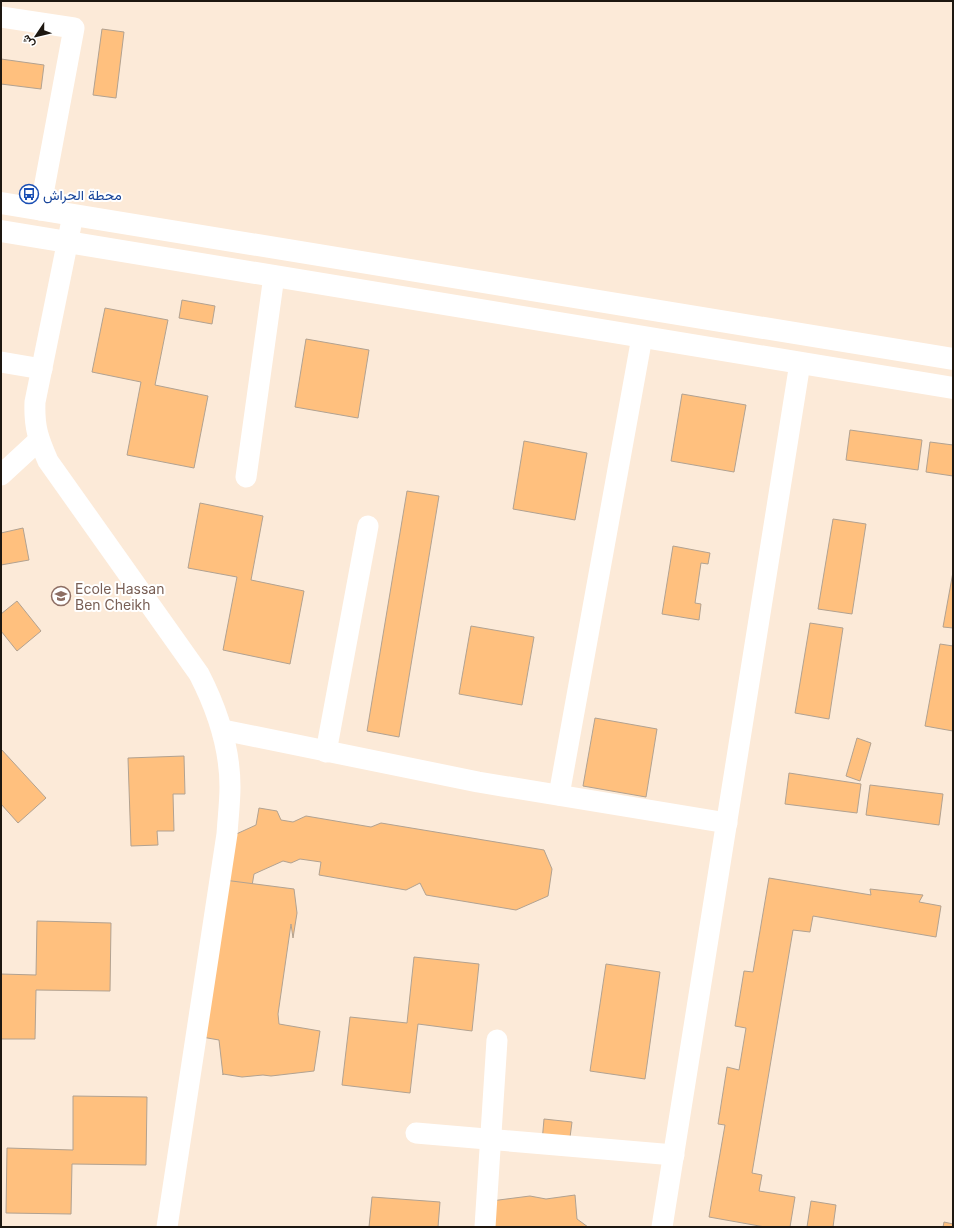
<svg xmlns="http://www.w3.org/2000/svg" width="954" height="1228" viewBox="0 0 954 1228" font-family="Inter,Vazirmatn,sans-serif">
  <style>
    .building { fill: #ffc07e; stroke: #b2a291 }
    .lines { fill: none; stroke-linecap: round; stroke-linejoin: round }
    .street { stroke: #fff; stroke-width: 21 }
    .secondary { stroke: #fff; stroke-width: 22 }
    .labels { text-anchor: middle; dominant-baseline: central; stroke-width: 4; stroke-linejoin: round; paint-order: stroke }
    .transit-label { font-size: 14px; fill: #164399; stroke: #fff; text-anchor: start }
    .education-label { font-size: 14px; fill: #785e54; stroke: #fff; text-anchor: start }
  </style>
  <rect width="100%" height="100%" fill="#fcead8"/>
  <g class="building">
    <polygon points="102,29 124,32 116,98 93,95"/>
    <polygon points="1,59 44,65 41,89 1,84"/>
    <polygon points="182,300 215,306 212,324 179,318"/>
    <polygon points="105,308 168,320 155,385 208,396 194,468 127,455 141,382 92,372"/>
    <polygon points="306,339 369,350 358,418 295,407"/>
    <polygon points="682,394 746,405 734,472 671,461"/>
    <polygon points="850,430 922,440 918,470 846,460"/>
    <polygon points="524,441 587,453 575,520 513,509"/>
    <polygon points="930,442 953,445 953,476 926,472"/>
    <polygon points="407,491 439,496 399,737 367,731"/>
    <polygon points="200,503 263,516 251,580 304,591 290,664 223,650 237,577 188,568"/>
    <polygon points="833,519 866,524 852,614 818,609"/>
    <polygon points="23,528 29,560 1,565 1,533"/>
    <polygon points="673,546 710,553 708,564 701,563 695,603 701,604 699,620 662,614"/>
    <polygon points="953,572 953,628 943,627"/>
    <polygon points="17,601 41,631 17,651 1,631 1,614"/>
    <polygon points="810,623 843,628 829,719 795,713"/>
    <polygon points="471,626 534,637 522,705 459,694"/>
    <polygon points="940,644 953,646 953,731 925,726"/>
    <polygon points="595,718 657,729 646,797 583,786"/>
    <polygon points="857,738 871,743 860,781 846,776"/>
    <polygon points="1,749 46,798 18,823 1,804"/>
    <polygon points="184,756 185,794 173,794 174,831 157,831 158,845 131,846 128,758"/>
    <polygon points="789,773 861,784 857,813 785,804"/>
    <polygon points="870,785 943,794 939,825 866,815"/>
    <polygon points="259,808 277,811 281,820 293,822 306,816 371,827 381,823 544,850 552,869 548,896 516,910 426,895 420,883 406,890 319,875 321,862 300,859 291,863 283,861 254,874 249,903 212,896 221,841 256,825"/>
    <polygon points="769,878 871,895 870,889 923,895 919,902 941,906 936,937 813,916 810,932 793,930 752,1173 762,1175 759,1191 795,1197 790,1227 765,1227 709,1217 725,1125 718,1124 727,1067 739,1070 746,1028 735,1026 744,971 753,972"/>
    <polygon points="224,880 294,889 297,913 293,938 291,924 278,1014 279,1024 320,1031 314,1071 271,1076 263,1075 242,1077 223,1074 223,1075 219,1040 196,1036"/>
    <polygon points="37,921 111,923 110,991 36,990 35,1039 1,1039 1,974 36,975"/>
    <polygon points="414,957 479,964 472,1031 418,1024 410,1093 342,1085 350,1017 407,1023"/>
    <polygon points="606,964 660,972 645,1079 590,1071"/>
    <polygon points="73,1096 147,1097 146,1165 72,1164 71,1214 6,1213 7,1148 73,1150"/>
    <polygon points="544,1119 572,1122 569,1145 542,1142"/>
    <polygon points="575,1195 577,1219 588,1227 488,1227 491,1201 530,1196 546,1199"/>
    <polygon points="372,1197 440,1202 438,1227 369,1227"/>
    <polygon points="811,1201 836,1205 833,1227 807,1227"/>
    <polygon points="944,1222 953,1224 953,1227 943,1227"/>
  </g>
  <g class="lines">
    <g class="street">
      <polyline points="1,17 74,28 40,210"/>
      <path d="M73,215L35,402C34,427 38,438 48,461L199,674C217,709 230,747 230,787C230,802 228,818 227,834L167,1227"/>
      <polyline points="1,362 42,369"/>
      <polyline points="1,475 39,440"/>
      <polyline points="246,477 274,276"/>
      <polyline points="223,730 478,782 727,823"/>
      <polyline points="326,752 368,526"/>
      <polyline points="559,795 642,337"/>
      <polyline points="416,1133 674,1155"/>
      <polyline points="485,1227 497,1040"/>
      <polyline points="662,1227 800,363"/>
    </g>
    <g class="secondary">
      <polyline points="1,203 953,359"/>
      <polyline points="1,231 953,388"/>
    </g>
  </g>
  <defs>
    <symbol id="bus-ring" viewBox="-11 -11 22 22"><circle r="9.5" fill="#fff" stroke="#1a4fb4" stroke-width="1.5"/><path d="M-5-6H5V4H4V6H2V4H-2V6H-4V4H-5ZM-3.5-4V0h7V-4ZM-3.5 1.2v1.5H-2V1.2ZM2 1.2v1.5H3.5V1.2Z" fill="#1a4fb4"/></symbol>
    <symbol id="school-ring" viewBox="-11 -11 22 22"><circle r="9.5" fill="#fff" stroke="#8d6e63" stroke-width="1.5"/><path d="M0-5L7-2L0 1L-7-2ZM-4 1L0 2.5L4 1V4Q0 6-4 4Z" fill="#8d6e63"/></symbol>
  </defs>
  <g fill-rule="evenodd">
    <use href="#bus-ring" x="18" y="183" width="22" height="22"/>
    <use href="#school-ring" x="50" y="585" width="22" height="22"/>
  </g>
  <g class="labels">
    <g class="transit-label">
      <text x="43" y="194">محطة الحراش</text>
    </g>
    <g class="education-label">
      <text x="75" y="588">Ecole Hassan<tspan x="75" dy="16">Ben Cheikh</tspan></text>
    </g>
  </g>
  <rect width="954" height="1228" fill="none" stroke="#1d1710" stroke-width="4"/>
  <g transform="translate(36 36) rotate(235)" stroke="#ffffff" stroke-width="3" paint-order="stroke">
  <path d="M0-3L7 15L0 10L-7 15Z" fill="#1d1710"/>
  <text y="-6" font-size="11" font-weight="bold" text-anchor="middle" fill="#1d1710">ش</text>
  </g>
</svg>
